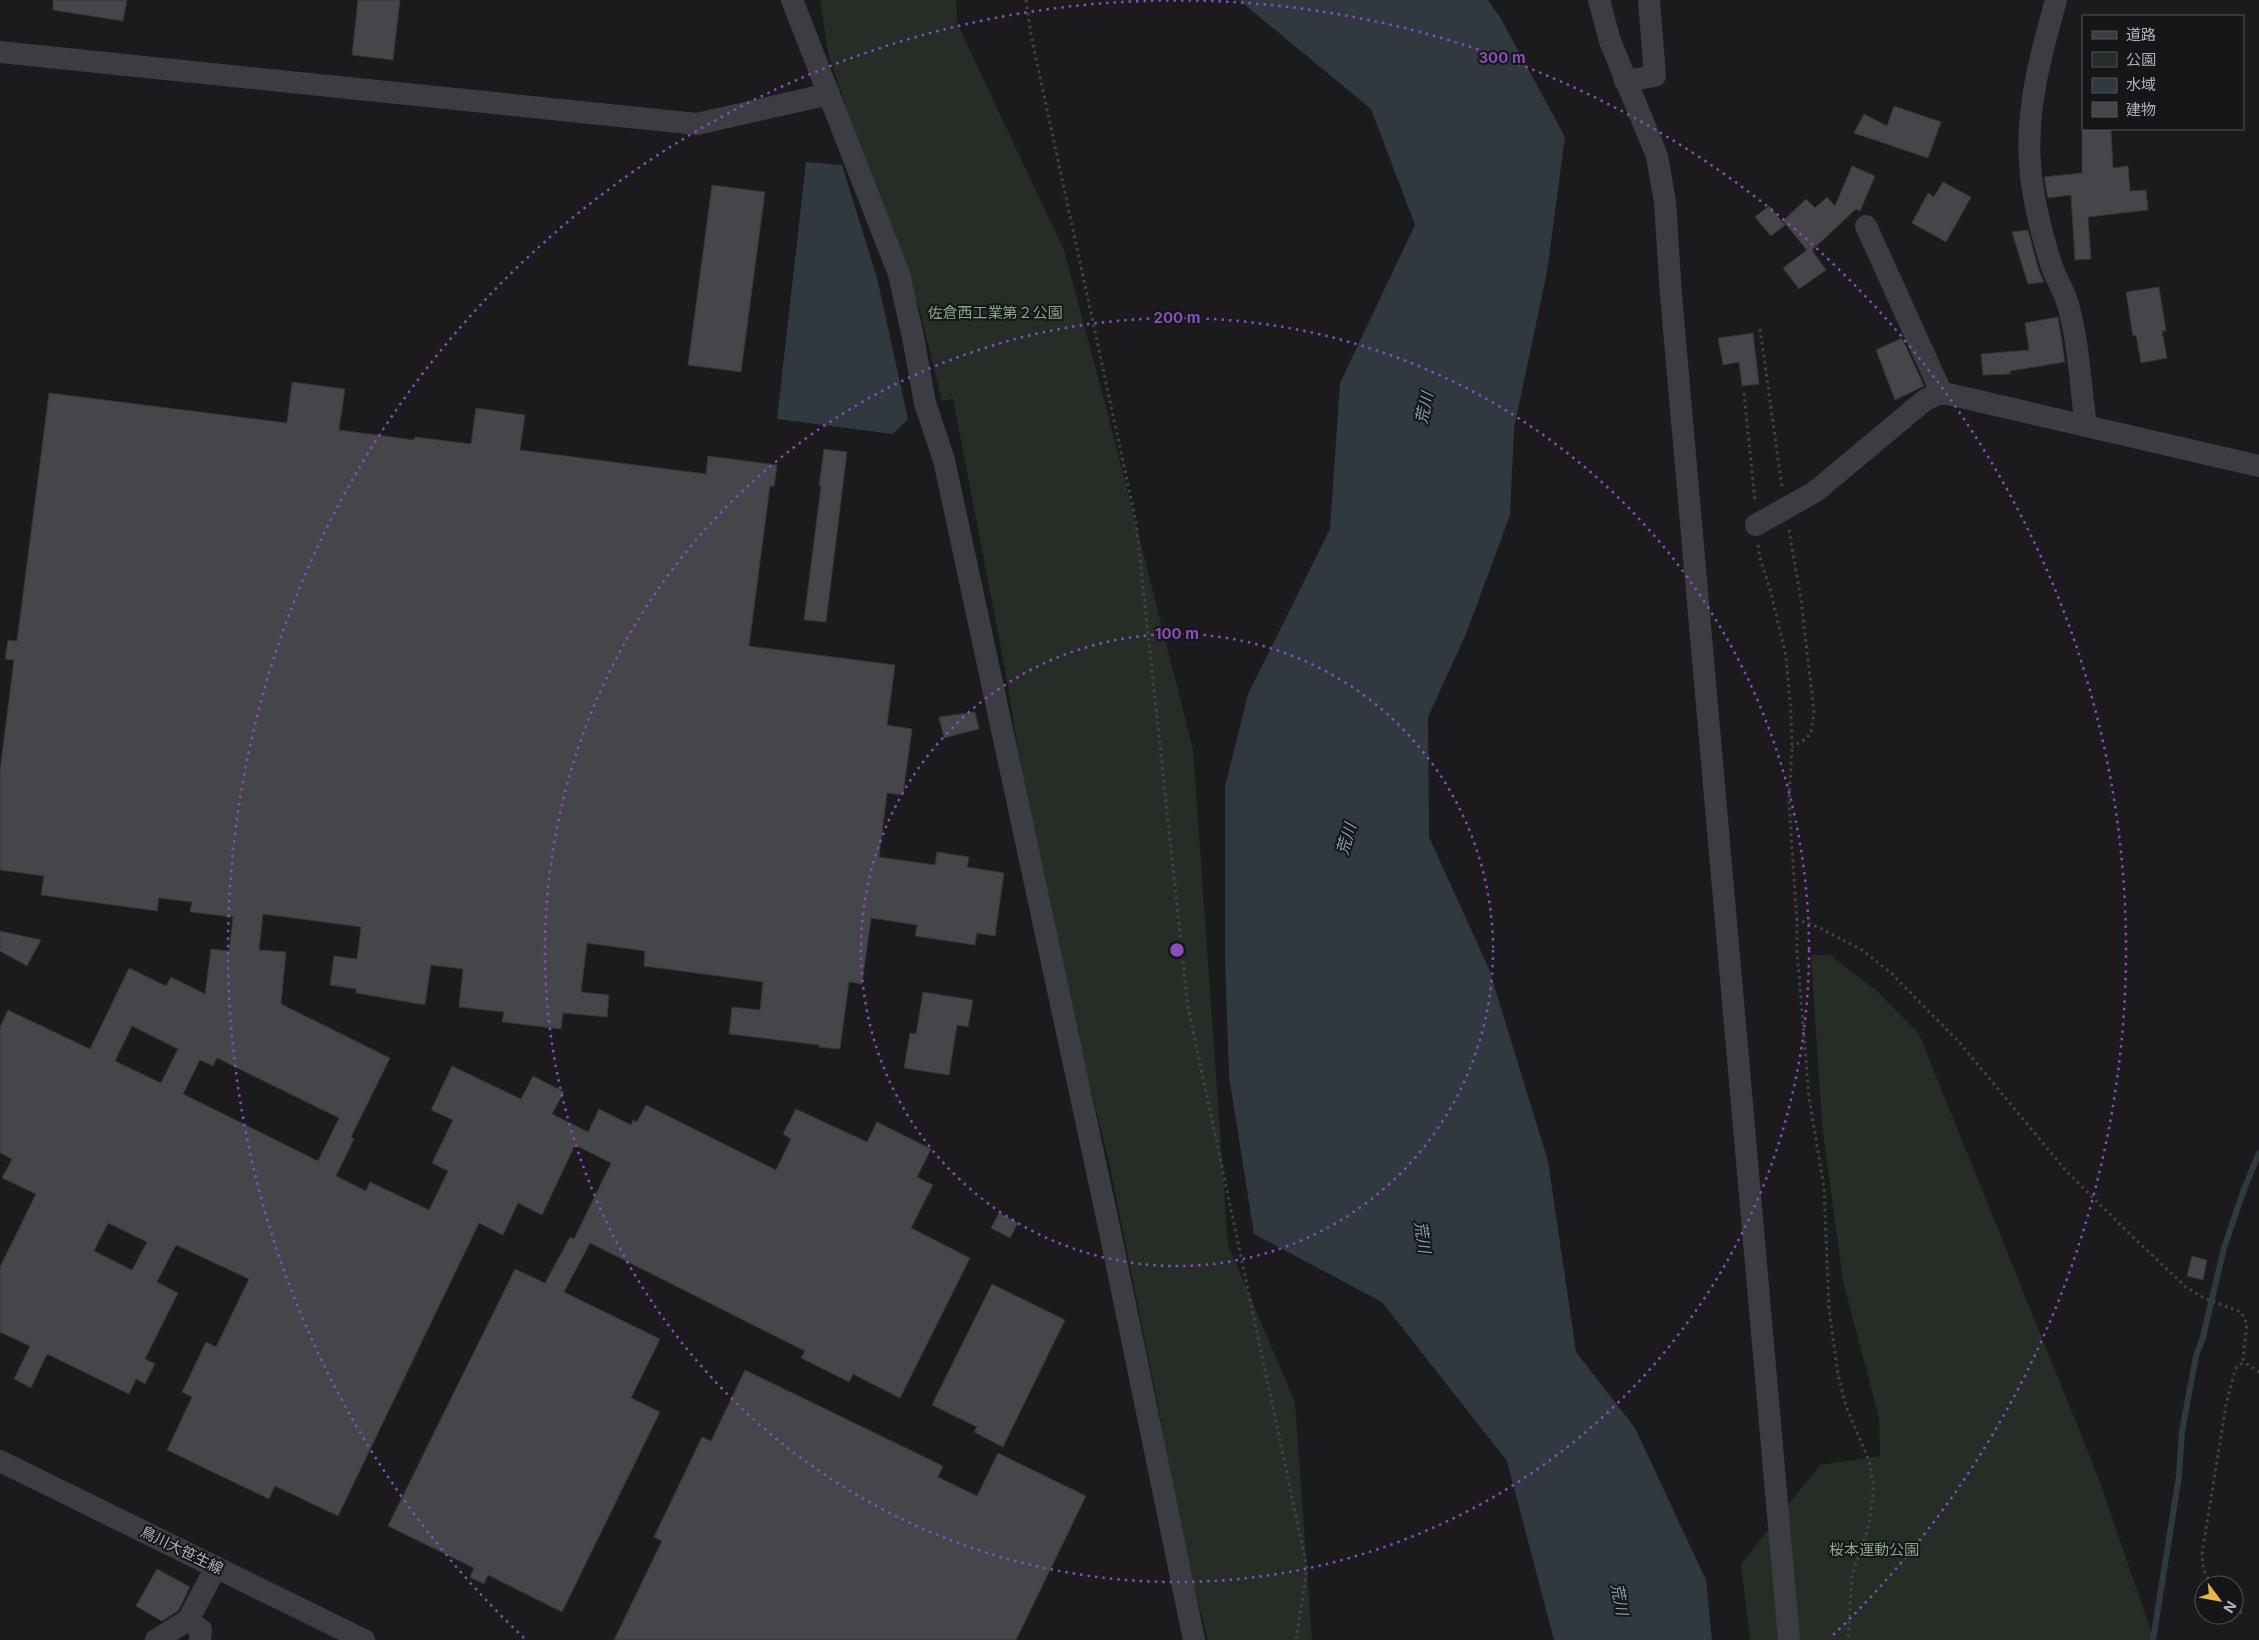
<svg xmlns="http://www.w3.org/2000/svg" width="2259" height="1640" viewBox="0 0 2259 1640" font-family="Inter,'Noto Sans JP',sans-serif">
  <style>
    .green { fill: #252d26 }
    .water { fill: #313940 }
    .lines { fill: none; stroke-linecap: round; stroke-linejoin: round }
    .stream { stroke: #313940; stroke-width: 6 }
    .building { fill: #45464a; stroke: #353539; fill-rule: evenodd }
    .path { stroke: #424449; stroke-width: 3; stroke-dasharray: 2.5 4; stroke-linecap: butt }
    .minor { stroke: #3c3d42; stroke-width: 22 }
    .ring { fill: none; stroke: #884ebe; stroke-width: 2.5; stroke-dasharray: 2.5 5 }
    .labels { text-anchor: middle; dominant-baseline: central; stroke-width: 4; stroke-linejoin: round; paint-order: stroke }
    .park-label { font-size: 15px; fill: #87a58a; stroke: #161618 }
    .street-label { font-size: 15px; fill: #aeb2bb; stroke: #161618 }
    .water-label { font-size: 16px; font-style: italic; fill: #899eb3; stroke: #161618 }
    .centre { fill: #884ebe; stroke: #161618; stroke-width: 2.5 }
    .ring-label { font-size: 15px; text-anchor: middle; font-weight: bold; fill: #884ebe; stroke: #161618; stroke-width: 4; stroke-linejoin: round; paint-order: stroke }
  </style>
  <rect width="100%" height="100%" fill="#1b1b1d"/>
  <g class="green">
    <polygon points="820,0 956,0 957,23 1064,250 1107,411 1193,749 1228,1245 1295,1402 1312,1640 1208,1640 1177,1522 1160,1416 1109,1162 1038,875 1007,680 953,399 942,401 919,307 842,125 845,122 845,102 829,58"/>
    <polygon points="1811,955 1830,955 1878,992 1919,1034 2099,1479 2154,1640 1750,1640 1741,1564 1820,1465 1880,1456 1879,1418 1843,1281 1822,1125"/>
  </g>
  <g class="water">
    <polygon points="1239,0 1488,0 1501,19 1565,137 1547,272 1514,428 1510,515 1466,634 1428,717 1429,837 1489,969 1548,1161 1576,1352 1635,1428 1706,1580 1712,1640 1554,1640 1507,1461 1382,1302 1254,1234 1229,1076 1225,957 1225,787 1248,694 1330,529 1340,383 1415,225 1371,109"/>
    <polygon points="806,162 842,165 877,278 908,419 893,434 777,419"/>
  </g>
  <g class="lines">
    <polyline class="stream" points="2153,1640 2179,1476 2182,1431 2196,1356 2203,1337 2224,1248 2243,1192 2259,1153"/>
  </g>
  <g class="building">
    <polygon points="53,0 127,0 123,21 53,10"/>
    <polygon points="358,0 400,0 393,60 352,55"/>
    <polygon points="1894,106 1941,122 1928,158 1854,133 1864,114 1887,126"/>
    <polygon points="2082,129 2111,129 2113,168 2128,166 2130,191 2146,190 2148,210 2088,217 2091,259 2075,260 2071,195 2048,198 2044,177 2082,173"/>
    <polygon points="1852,166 1875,176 1860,211 1856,209 1812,250 1826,270 1799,289 1783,268 1807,250 1783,221 1806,199 1815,208 1827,197 1835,206"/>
    <polygon points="1943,182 1971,197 1946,242 1912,223 1928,193 1934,197"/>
    <polygon points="712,185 765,192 741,372 688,365"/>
    <polygon points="1769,206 1785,225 1771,236 1755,217"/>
    <polygon points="2028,230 2039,271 2044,282 2028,284 2012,232"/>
    <polygon points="2159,287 2166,331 2162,331 2167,358 2141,363 2136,335 2133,336 2126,292"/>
    <polygon points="2058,317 2065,362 2010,371 2010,374 1983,375 1981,354 2029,350 2025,323"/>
    <polygon points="1753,333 1759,384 1742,386 1739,362 1723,365 1718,338"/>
    <polygon points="1902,338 1924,386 1895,400 1876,350"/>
    <path d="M292,382L345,389L339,430L414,440L415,437L471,444L476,408L525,415L520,450L706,474L708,456L777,465L774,486H770L749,646L895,665L887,725L912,729L903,795L887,793L879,857L935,865L937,852L969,857L967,867L1004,873L995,936L977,933L975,945L915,936L917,925L871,918L862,984L849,982L840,1049L819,1047V1045L729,1034L732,1007L760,1010L763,982L644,966L645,951L587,943L581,992L609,995L607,1017L563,1013L561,1029L502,1022L504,1012L459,1007L463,969L431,965L425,1005L356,993V989L330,985L334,956L357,959L361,927L263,914L259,950L286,952L281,1004L390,1058L351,1137L354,1139L336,1176L366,1191L370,1182L429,1210L448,1171L432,1163L453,1120L431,1110L452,1066L521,1099L533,1076L564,1092L552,1114L588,1132L599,1109L631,1125L633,1120L637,1122L646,1105L776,1170L791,1139L783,1134L796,1109L867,1142L877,1122L931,1149L917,1177L933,1185L911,1228L970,1258L900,1398L853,1374L849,1382L801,1358L805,1351L590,1243L564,1292L660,1339L631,1398L660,1412L562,1612L488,1575L484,1584L470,1577L474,1568L388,1526L515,1269L545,1283L570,1237L574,1239L611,1163L575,1145L542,1215L518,1203L503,1235L479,1223L338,1516L275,1486L269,1499L167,1450L192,1397L182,1392L206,1342L216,1347L249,1279L176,1245L157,1282L178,1293L145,1359L155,1364L145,1384L136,1379L129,1394L47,1354L31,1388L14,1379L30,1346L0,1332V1267L36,1194L2,1178L12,1159L0,1153V1027L8,1010L90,1049L129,968L166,986L171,977L205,994L211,949L229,951L233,917L190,912L192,902L159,898L157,911L41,895L44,876L0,870V771L14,660L5,659L8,640L17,641L49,393L287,423ZM132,1026L178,1049L161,1083L115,1061ZM217,1058L339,1118L318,1161L183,1094L200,1060L213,1066ZM108,1223L147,1242L132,1270L94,1251Z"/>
    <polygon points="824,449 847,452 826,622 804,620 821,486 819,486"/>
    <polygon points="975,712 979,729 944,738 939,717"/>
    <polygon points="0,931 41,940 27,966 0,951"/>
    <polygon points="923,992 973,1000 968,1027 957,1025 949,1075 904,1068 910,1033 916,1034"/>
    <polygon points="999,1213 1018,1223 1010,1238 991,1228"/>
    <polygon points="2192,1256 2207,1260 2203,1280 2187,1276"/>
    <polygon points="992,1284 1065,1320 1003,1447 974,1432 977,1427 932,1405"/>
    <polygon points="745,1370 943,1466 938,1477 977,1496 998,1453 1086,1496 1016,1640 614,1640 662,1541 654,1537 702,1437 711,1441"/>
    <polygon points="157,1569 190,1587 178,1611 162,1621 136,1606"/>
  </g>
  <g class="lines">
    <g class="path">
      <polyline points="1026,0 1031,35 1136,522 1188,1007 1307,1568 1296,1640"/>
      <polyline points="1760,329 1782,487"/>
      <polyline points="1744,393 1755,501"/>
      <polyline points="1789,530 1801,599 1814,712 1811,733 1806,739 1792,747"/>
      <polyline points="1758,545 1760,558 1770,589 1786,656 1791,713 1792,747 1789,802 1797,923 1797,951 1809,1097 1824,1188 1829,1309 1838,1375 1846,1406 1869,1461 1874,1487 1869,1525 1852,1576 1848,1640"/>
      <polyline points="1796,919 1818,927 1862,950 1890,972 1959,1042 2067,1172 2137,1241 2186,1287 2204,1298 2241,1312 2247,1324 2243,1359 2247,1364 2259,1372"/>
      <polyline points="2211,1585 2203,1568 2202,1554 2226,1405 2234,1374 2237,1367 2245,1361"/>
      <polyline points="2234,1609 2242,1613"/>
    </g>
    <g class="minor">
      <polyline points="792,0 899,274 913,337 925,403 944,460 1109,1227 1194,1640"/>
      <polyline points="1599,0 1610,41 1657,156 1665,202 1671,295 1789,1640"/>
      <path d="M2056,0C2041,54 2026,107 2030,164C2032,197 2042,235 2052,267C2056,278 2062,288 2066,298C2079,339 2080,384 2086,426"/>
      <polyline points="0,52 697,124 829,94"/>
      <polyline points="1625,81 1655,76 1649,0"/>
      <polyline points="1866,226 1942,394"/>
      <polyline points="1756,525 1816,491 1925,400 1938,394 1948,394 2259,466"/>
      <polyline points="0,1461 364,1640"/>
      <polyline points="188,1620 201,1630 200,1640"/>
      <polyline points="156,1640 188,1620 216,1567"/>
    </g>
  </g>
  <g class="ring">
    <circle cx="1177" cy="950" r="316"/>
    <circle cx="1177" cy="950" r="632"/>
    <path d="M524 1638A949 949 0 1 1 1830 1638"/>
  </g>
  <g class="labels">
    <g class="park-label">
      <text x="995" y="312">佐倉西工業第２公園</text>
      <text x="1874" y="1549">桜本運動公園</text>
    </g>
    <g class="street-label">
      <text transform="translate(182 1550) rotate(26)">鳥川大笹生線</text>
    </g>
    <g class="water-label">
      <text transform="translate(1424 408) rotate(-78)">荒川</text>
      <text transform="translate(1346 839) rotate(-74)">荒川</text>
      <text transform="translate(1423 1237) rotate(82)">荒川</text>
      <text transform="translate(1620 1599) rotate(79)">荒川</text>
    </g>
  </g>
  <circle cx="1177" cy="950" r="8" class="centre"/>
  <g class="ring-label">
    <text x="1502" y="63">300 m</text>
    <text x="1177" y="323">200 m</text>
    <text x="1177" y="639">100 m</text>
  </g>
  <rect x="2082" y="15" width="162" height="115" fill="#161618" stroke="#535459"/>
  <rect x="2092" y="31" width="25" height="8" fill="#3c3d42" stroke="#535459"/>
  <text x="2126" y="40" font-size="15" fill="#aeb2bb">道路</text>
  <rect x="2092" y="52" width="25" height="15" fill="#252d26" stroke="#535459"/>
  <text x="2126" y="65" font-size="15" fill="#aeb2bb">公園</text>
  <rect x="2092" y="78" width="25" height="15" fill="#313940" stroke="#535459"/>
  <text x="2126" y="90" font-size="15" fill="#aeb2bb">水域</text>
  <rect x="2092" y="102" width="25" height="15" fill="#45464a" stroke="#535459"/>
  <text x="2126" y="115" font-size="15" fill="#aeb2bb">建物</text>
  <g transform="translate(2219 1600) rotate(122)"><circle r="24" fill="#161618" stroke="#535459"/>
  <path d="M0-4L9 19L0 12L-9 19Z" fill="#e5b54a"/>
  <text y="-8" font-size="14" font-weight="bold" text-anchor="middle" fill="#aeb2bb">N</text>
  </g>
</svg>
